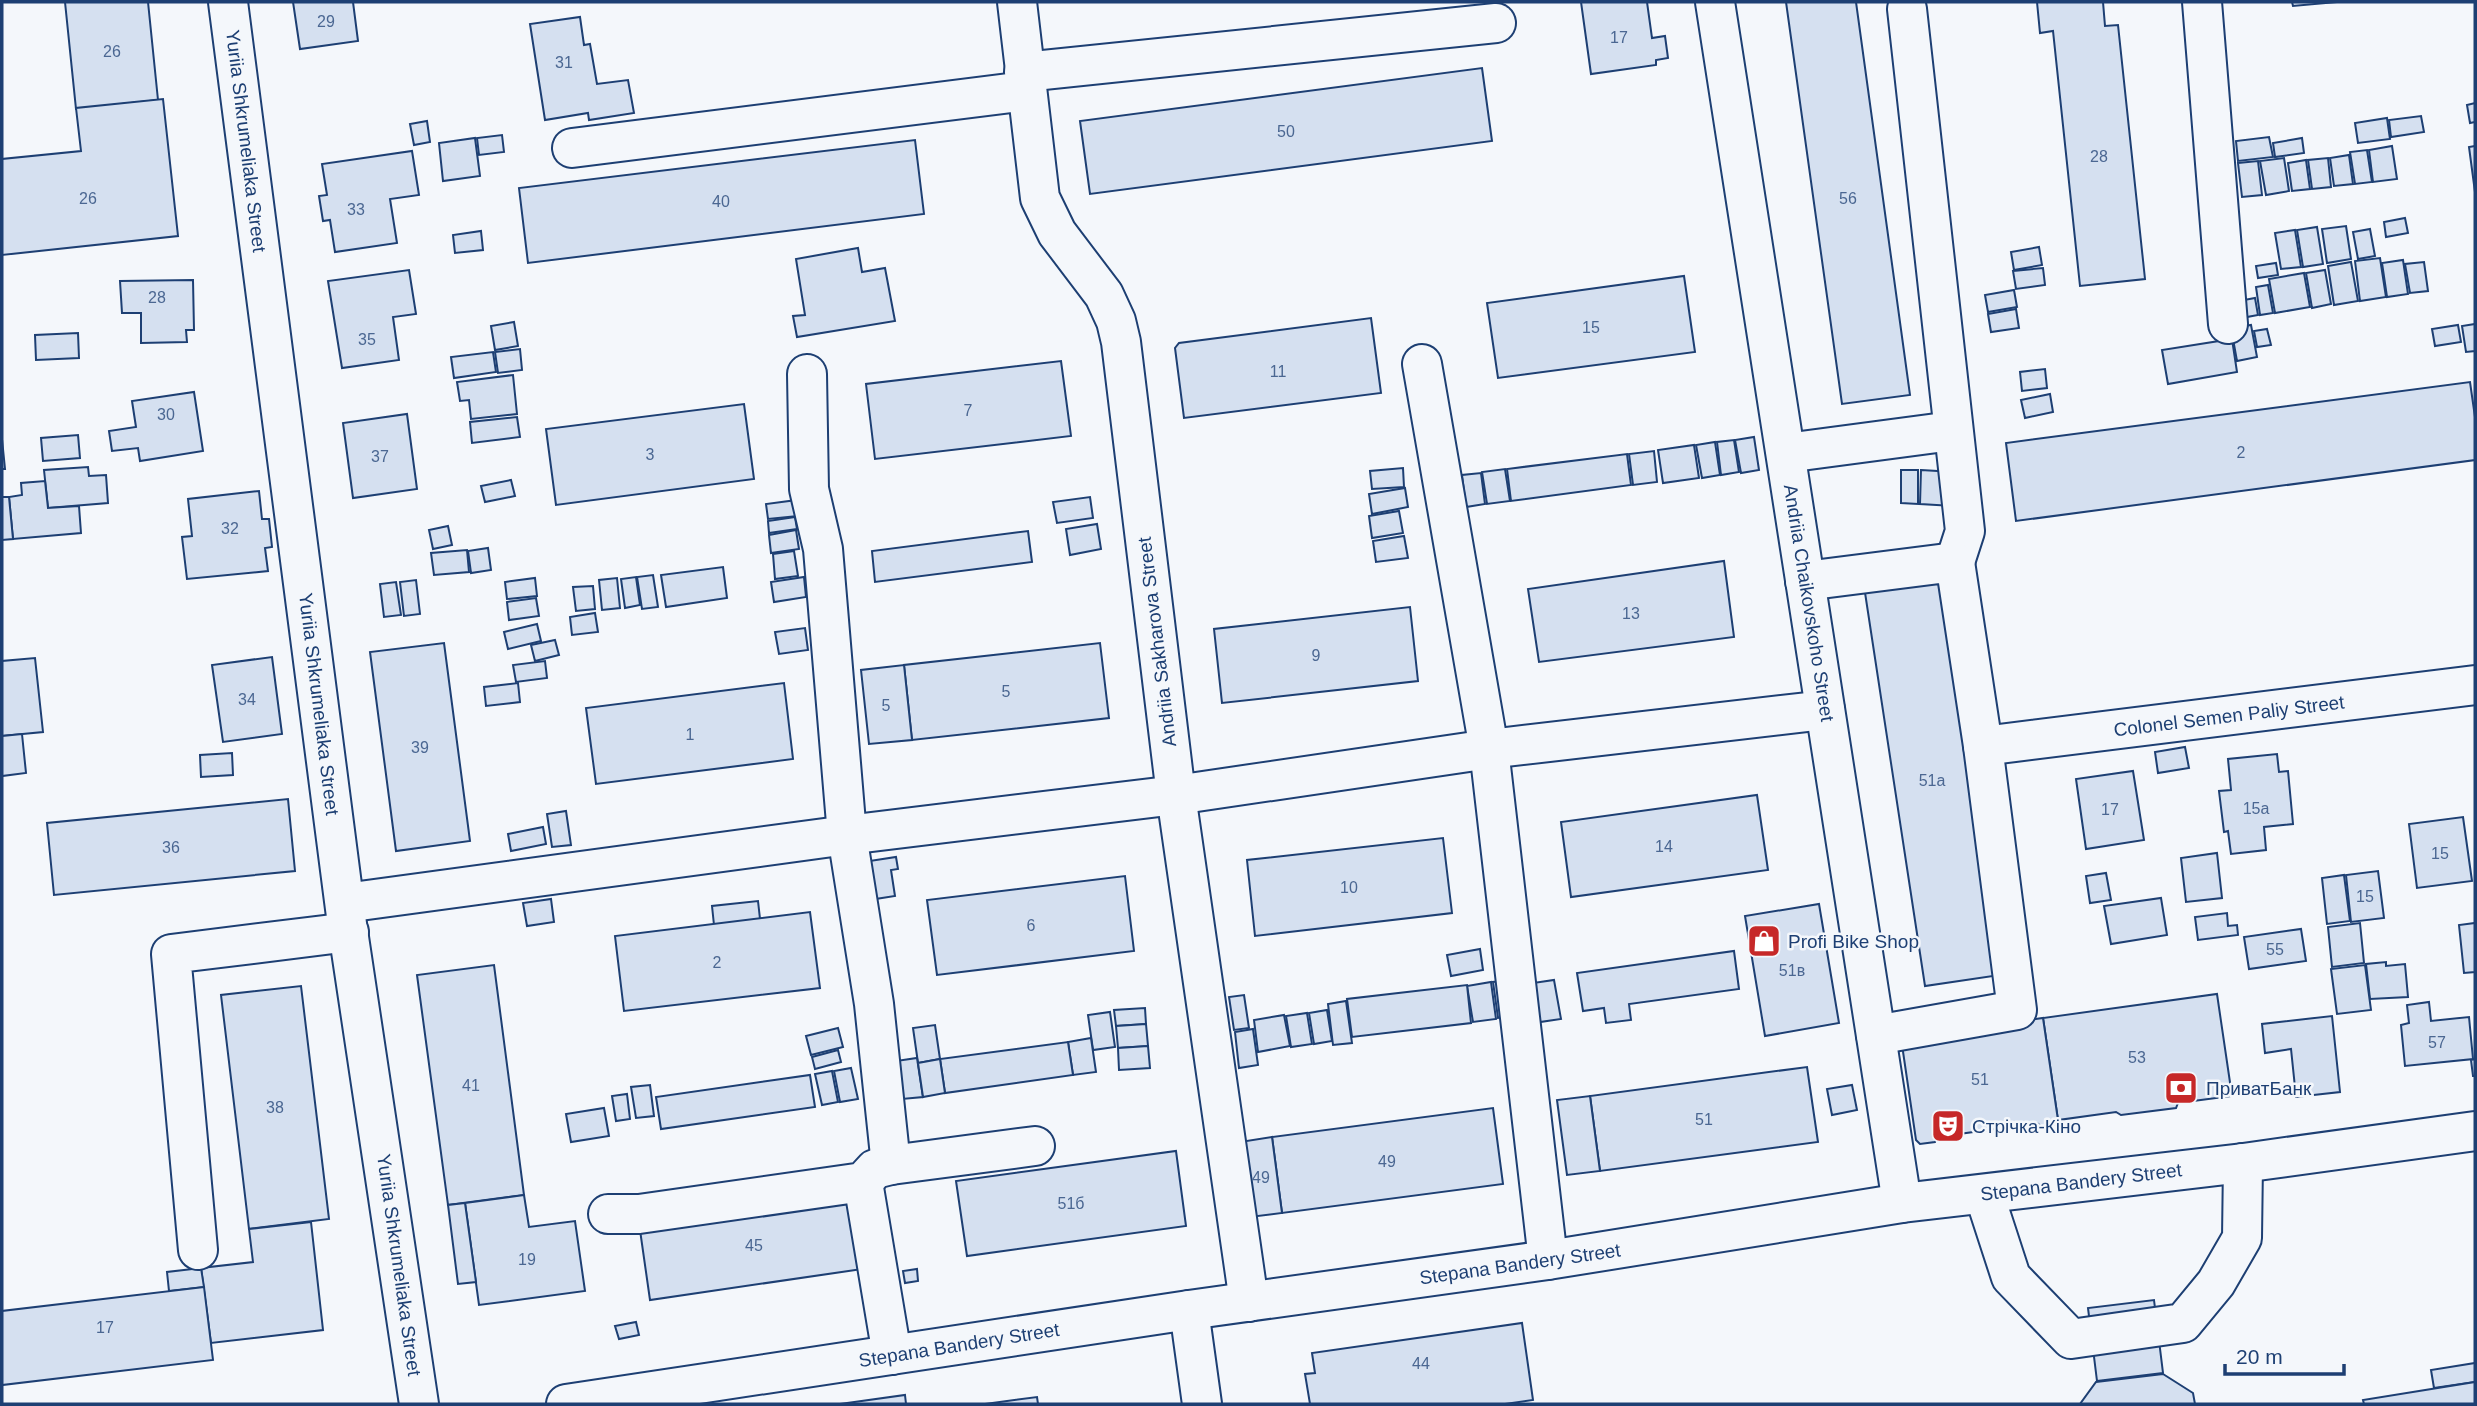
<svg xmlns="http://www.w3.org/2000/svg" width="2477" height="1406" viewBox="0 0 2477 1406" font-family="Helvetica,sans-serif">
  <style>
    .building { fill: #d5e0f0; stroke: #1d3f73; stroke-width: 2 }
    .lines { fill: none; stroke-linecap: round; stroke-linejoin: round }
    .minor-casing { stroke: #1d3f73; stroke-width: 42 }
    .minor { stroke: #f4f7fb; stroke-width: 38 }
    .labels { text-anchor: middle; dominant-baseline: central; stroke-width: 5; stroke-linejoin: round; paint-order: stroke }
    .number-label { font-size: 16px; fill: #4b6792 }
    .street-label { font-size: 19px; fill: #1d3f73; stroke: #f4f7fb }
    .poi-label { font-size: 19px; fill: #1d3f73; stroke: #f4f7fb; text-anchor: start }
  </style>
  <rect width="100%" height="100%" fill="#f4f7fb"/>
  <g class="building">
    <polygon points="65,2 148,2 158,100 76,109"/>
    <polygon points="293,2 353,2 358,41 300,49"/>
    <polygon points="1581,2 1647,2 1652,38 1665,36 1668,58 1656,60 1656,65 1591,74"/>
    <polygon points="1786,2 1856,2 1910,395 1842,404"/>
    <polygon points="2037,2 2103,2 2105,26 2118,25 2145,279 2080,286 2053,31 2040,33"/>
    <polygon points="2292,2 2337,2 2293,6"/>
    <polygon points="580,17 584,45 590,44 597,84 628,80 634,113 589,120 588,113 545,120 530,24"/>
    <polygon points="1482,68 1492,141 1090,194 1080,121"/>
    <polygon points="163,99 178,236 2,255 2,159 81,151 76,108"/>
    <polygon points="2475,103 2475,122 2470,123 2467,105"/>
    <polygon points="2421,116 2424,132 2391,137 2389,120"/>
    <polygon points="2387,118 2390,139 2358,143 2355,123"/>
    <polygon points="427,121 430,142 414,145 410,124"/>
    <polygon points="502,135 504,152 479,155 477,138"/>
    <polygon points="2269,137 2273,157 2238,161 2236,141"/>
    <polygon points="475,138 480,176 443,181 439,143"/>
    <polygon points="2302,138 2304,153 2275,157 2273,143"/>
    <polygon points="915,140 924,214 528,263 519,188"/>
    <polygon points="2392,146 2397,179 2373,182 2369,150"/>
    <polygon points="2475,146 2475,192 2469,147"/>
    <polygon points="2367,150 2372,182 2355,184 2350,152"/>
    <polygon points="412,151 419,195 390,199 397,243 335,252 330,220 323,221 319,196 327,195 322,164"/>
    <polygon points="2349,155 2353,184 2334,186 2330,158"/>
    <polygon points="2284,158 2289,191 2266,195 2260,161"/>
    <polygon points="2328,158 2331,187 2312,189 2308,160"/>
    <polygon points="2306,160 2310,189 2292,191 2288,163"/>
    <polygon points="2258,161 2262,195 2242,197 2238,163"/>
    <polygon points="2405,218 2408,233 2386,237 2384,222"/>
    <polygon points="2346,226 2351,259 2327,263 2322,229"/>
    <polygon points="2317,227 2323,264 2303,267 2297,230"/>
    <polygon points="2370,229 2375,256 2358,259 2353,232"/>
    <polygon points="2295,230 2301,267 2281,269 2275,233"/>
    <polygon points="481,231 483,250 455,253 453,235"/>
    <polygon points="2039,247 2042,265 2014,270 2011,252"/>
    <polygon points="858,248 862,272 885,268 895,321 797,337 793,316 805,315 796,259"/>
    <polygon points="2380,258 2386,297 2360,301 2355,261"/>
    <polygon points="2403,260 2408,294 2387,297 2382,263"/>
    <polygon points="2351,262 2358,301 2334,305 2328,266"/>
    <polygon points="2424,262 2428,291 2410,293 2405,264"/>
    <polygon points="2276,263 2278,275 2258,278 2256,266"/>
    <polygon points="2043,268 2045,285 2016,289 2013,271"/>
    <polygon points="409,270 416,314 393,317 399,360 342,368 328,281"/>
    <polygon points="2325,270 2331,304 2312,308 2306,273"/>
    <polygon points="2304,273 2310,307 2275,313 2269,279"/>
    <polygon points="1684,276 1695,352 1498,378 1487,303"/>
    <polygon points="193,280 194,330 186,330 187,342 141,343 141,313 122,313 120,281"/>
    <polygon points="2268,285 2273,313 2260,315 2256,287"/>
    <polygon points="2014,290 2017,307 1988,312 1985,295"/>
    <polygon points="2255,298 2258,315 2247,317 2244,300"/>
    <polygon points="2016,309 2019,328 1991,332 1988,314"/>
    <polygon points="1371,318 1381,393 1184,418 1175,348 1179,343"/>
    <polygon points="514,322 518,346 495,350 491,326"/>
    <polygon points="2475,324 2475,351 2466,352 2462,326"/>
    <polygon points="2251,325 2257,357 2237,361 2231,328"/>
    <polygon points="2458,325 2461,342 2435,346 2432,329"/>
    <polygon points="2267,329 2271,345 2257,347 2254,331"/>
    <polygon points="78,333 79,358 36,360 35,335"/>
    <polygon points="2232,339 2237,372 2168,384 2162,350"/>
    <polygon points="520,349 522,370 498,373 495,352"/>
    <polygon points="493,352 496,372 454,378 451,357"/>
    <polygon points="1061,361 1071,436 875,459 866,384"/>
    <polygon points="2045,369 2047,388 2022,391 2020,372"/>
    <polygon points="513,375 517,414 471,419 469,400 460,401 457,382"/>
    <polygon points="2470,382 2475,417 2475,460 2016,521 2006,443"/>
    <polygon points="194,392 203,451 140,461 138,448 112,451 109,431 136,427 132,401"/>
    <polygon points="2050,394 2053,412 2025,418 2021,400"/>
    <polygon points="744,404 754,479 556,505 546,429"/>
    <polygon points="407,414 417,489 353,498 343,423"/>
    <polygon points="517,417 520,437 472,443 470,422"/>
    <polygon points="78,435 80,458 43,461 41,438"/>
    <polygon points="1754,437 1759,470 1741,473 1735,440"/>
    <polygon points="2,439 5,469 2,469"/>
    <polygon points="1734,440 1739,472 1721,475 1717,442"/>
    <polygon points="1715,442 1720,475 1702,478 1696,445"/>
    <polygon points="1694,445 1699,478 1663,483 1658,450"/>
    <polygon points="1654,451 1657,482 1633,485 1629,454"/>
    <polygon points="1627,454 1631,485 1511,501 1507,469"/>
    <polygon points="88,467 89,476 106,475 108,503 48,508 44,470"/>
    <polygon points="1403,468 1404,487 1372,489 1370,471"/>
    <polygon points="1505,469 1510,501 1487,504 1482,472"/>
    <polygon points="1901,470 1918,470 1918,504 1901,503"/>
    <polygon points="1921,470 1954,472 1953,506 1920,504"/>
    <polygon points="1481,473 1485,504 1466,507 1462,475"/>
    <polygon points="511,480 515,496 485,502 481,486"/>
    <polygon points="45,481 48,508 79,506 81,533 13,539 9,497 22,495 21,483"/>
    <polygon points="1405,488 1408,507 1372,514 1369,494"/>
    <polygon points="259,491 262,519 269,519 272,547 265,548 268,571 187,579 182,537 192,536 188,499"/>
    <polygon points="2,497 9,497 13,539 2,540"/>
    <polygon points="1090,497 1093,518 1057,523 1053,502"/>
    <polygon points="797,500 798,516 768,519 766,504"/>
    <polygon points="1399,511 1403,533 1372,538 1369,516"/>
    <polygon points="795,517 797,529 769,533 768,521"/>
    <polygon points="1097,524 1101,549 1070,555 1066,529"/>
    <polygon points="448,526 452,545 433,549 429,530"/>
    <polygon points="796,530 799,549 771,553 769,535"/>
    <polygon points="1028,531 1032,562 875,582 872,551"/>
    <polygon points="1404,536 1408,558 1376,562 1373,541"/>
    <polygon points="488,548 491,570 471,573 468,551"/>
    <polygon points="467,550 469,572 434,575 431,553"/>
    <polygon points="794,551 798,576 775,579 773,554"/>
    <polygon points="1724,561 1734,637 1539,662 1528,589"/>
    <polygon points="723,567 727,598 666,607 661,575"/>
    <polygon points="653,575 658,607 642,609 637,577"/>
    <polygon points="1939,575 2000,975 1925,986 1864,586"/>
    <polygon points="636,577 640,605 625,608 621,579"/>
    <polygon points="804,577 806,597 774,602 771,582"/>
    <polygon points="535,578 537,596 507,599 505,582"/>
    <polygon points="617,578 620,608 602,610 599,580"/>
    <polygon points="416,580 420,614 404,616 400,582"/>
    <polygon points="396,582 401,615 384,617 380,584"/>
    <polygon points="593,586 595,609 576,611 573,587"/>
    <polygon points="536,598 539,616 509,620 507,602"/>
    <polygon points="1410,607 1418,681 1222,703 1214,629"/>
    <polygon points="595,613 598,632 572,635 570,617"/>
    <polygon points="537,624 541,641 508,649 504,632"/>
    <polygon points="805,628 808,650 779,654 775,632"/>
    <polygon points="555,640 559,655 535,661 531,645"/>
    <polygon points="444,643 470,841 396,851 370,652"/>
    <polygon points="1100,643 1109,718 912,740 904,665"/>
    <polygon points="272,657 282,734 223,742 212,665"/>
    <polygon points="35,658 43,732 2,736 2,661"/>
    <polygon points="545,661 547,678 516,682 513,665"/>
    <polygon points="904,665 912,740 869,744 861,670"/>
    <polygon points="518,683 520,702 486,706 484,687"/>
    <polygon points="784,683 793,759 596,784 586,708"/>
    <polygon points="22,734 26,773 2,776 2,736"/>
    <polygon points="2185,747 2189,768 2158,773 2155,752"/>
    <polygon points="232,753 233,775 201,777 200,755"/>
    <polygon points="2277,754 2279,772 2288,771 2293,824 2264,827 2266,850 2231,854 2228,831 2224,832 2219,791 2231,790 2228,759"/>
    <polygon points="2133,771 2144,840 2086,849 2076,779"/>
    <polygon points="1757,795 1768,870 1571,897 1561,822"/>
    <polygon points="288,799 295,871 54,895 47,823"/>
    <polygon points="566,811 571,845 552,847 547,814"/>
    <polygon points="2463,817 2472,881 2417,888 2409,824"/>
    <polygon points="543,827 546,844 511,851 508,834"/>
    <polygon points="1443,838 1452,913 1255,936 1247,860"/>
    <polygon points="2217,853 2222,898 2186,902 2181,858"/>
    <polygon points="896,857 898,869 891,870 895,896 869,900 863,862"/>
    <polygon points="2378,871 2384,918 2351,922 2346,875"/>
    <polygon points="2106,873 2111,900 2090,903 2086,876"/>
    <polygon points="2344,875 2350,921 2327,924 2322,878"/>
    <polygon points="1125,876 1134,951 937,975 927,900"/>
    <polygon points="2161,898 2167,935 2111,944 2104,906"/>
    <polygon points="551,899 554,922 527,926 523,903"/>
    <polygon points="758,901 760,919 714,925 712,906"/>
    <polygon points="1819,904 1839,1023 1765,1036 1745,916"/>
    <polygon points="810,912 820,988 624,1011 615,936"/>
    <polygon points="2227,913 2228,926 2237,925 2238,935 2198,940 2195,917"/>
    <polygon points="2360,923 2364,963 2332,967 2328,927"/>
    <polygon points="2475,923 2475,972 2464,973 2459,925"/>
    <polygon points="2301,929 2306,961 2249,969 2244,937"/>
    <polygon points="1480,949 1483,970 1451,976 1447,955"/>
    <polygon points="1734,951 1739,989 1629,1004 1631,1020 1606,1023 1604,1008 1583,1011 1577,973"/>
    <polygon points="2386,962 2386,966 2405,964 2408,997 2370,999 2366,964"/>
    <polygon points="494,965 524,1195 448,1205 417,975"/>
    <polygon points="2365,965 2371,1010 2337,1014 2331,969"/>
    <polygon points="1511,980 1516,1016 1498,1018 1493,982"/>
    <polygon points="1554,980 1561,1019 1540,1022 1533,983"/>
    <polygon points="1491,982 1496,1019 1473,1022 1467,986"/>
    <polygon points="1467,985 1471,1023 1352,1037 1347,999"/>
    <polygon points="301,986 329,1219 249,1229 221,995"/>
    <polygon points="2217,994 2232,1096 2178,1103 2176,1108 2121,1115 2116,1112 2058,1120 2043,1018"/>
    <polygon points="1244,995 1249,1028 1234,1030 1229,997"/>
    <polygon points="1346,1001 1352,1043 1333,1045 1328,1004"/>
    <polygon points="2429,1002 2431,1021 2469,1017 2473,1059 2405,1066 2401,1025 2409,1023 2407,1005"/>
    <polygon points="1145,1008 1146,1024 1116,1026 1114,1010"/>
    <polygon points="1327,1010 1332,1041 1314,1044 1309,1013"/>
    <polygon points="1110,1012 1115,1047 1093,1050 1088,1015"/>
    <polygon points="1307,1013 1312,1044 1291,1047 1286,1016"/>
    <polygon points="1284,1015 1290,1046 1258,1052 1254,1020"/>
    <polygon points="2332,1016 2340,1092 2296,1097 2291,1049 2265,1053 2262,1024"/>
    <polygon points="2043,1018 2058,1120 2055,1124 2042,1127 2037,1123 1938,1137 1935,1142 1920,1144 1916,1140 1901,1038"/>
    <polygon points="1146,1024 1148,1046 1118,1048 1116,1026"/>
    <polygon points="935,1025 940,1059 918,1063 913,1028"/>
    <polygon points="838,1028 843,1047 811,1055 806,1036"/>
    <polygon points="1253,1029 1258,1065 1239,1068 1235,1032"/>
    <polygon points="1091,1038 1096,1072 1073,1075 1068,1042"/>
    <polygon points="1068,1042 1073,1075 945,1093 940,1059"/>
    <polygon points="1148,1046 1150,1068 1119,1070 1118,1048"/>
    <polygon points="838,1050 841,1062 815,1069 812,1057"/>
    <polygon points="917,1058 923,1097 902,1099 896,1061"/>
    <polygon points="940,1059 945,1093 923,1097 918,1063"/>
    <polygon points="2475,1059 2475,1076 2473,1076 2471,1060"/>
    <polygon points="1807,1067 1818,1142 1600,1171 1590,1096"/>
    <polygon points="851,1068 858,1099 840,1102 834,1071"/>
    <polygon points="832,1071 838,1102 822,1105 815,1074"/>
    <polygon points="810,1075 815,1107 661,1129 656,1097"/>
    <polygon points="650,1085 654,1116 636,1118 631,1087"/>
    <polygon points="1852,1085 1857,1110 1832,1115 1827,1089"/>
    <polygon points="627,1094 630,1119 616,1121 612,1096"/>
    <polygon points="1590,1096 1600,1171 1567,1175 1557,1100"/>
    <polygon points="604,1108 609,1136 571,1142 566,1114"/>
    <polygon points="1493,1108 1503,1184 1282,1213 1272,1137"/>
    <polygon points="1272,1137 1282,1213 1250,1217 1240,1142"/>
    <polygon points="1176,1151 1186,1226 967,1256 956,1181"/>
    <polygon points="858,1191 869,1268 650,1300 639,1223"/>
    <polygon points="524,1195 529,1227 575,1221 585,1291 479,1305 465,1203"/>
    <polygon points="465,1203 476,1282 458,1284 448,1205"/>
    <polygon points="311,1222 323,1330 211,1343 201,1268 253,1262 249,1229"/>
    <polygon points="201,1268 204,1287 169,1291 167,1272"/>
    <polygon points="917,1269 918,1281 905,1283 903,1271"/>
    <polygon points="204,1287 213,1360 2,1385 2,1311"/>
    <polygon points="2154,1300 2163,1373 2097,1381 2088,1308"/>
    <polygon points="636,1322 639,1335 619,1339 615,1326"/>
    <polygon points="1522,1323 1533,1400 1505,1404 1310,1404 1305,1374 1315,1373 1312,1353"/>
    <polygon points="2475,1363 2475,1382 2434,1388 2431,1370"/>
    <polygon points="2163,1374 2193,1393 2195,1404 2080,1404 2096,1382"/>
    <polygon points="2475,1382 2475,1404 2364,1404 2363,1400"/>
    <polygon points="905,1395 906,1404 840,1404"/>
    <polygon points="1037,1397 1038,1404 985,1404"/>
  </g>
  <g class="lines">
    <defs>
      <g id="minor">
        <polyline points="228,2 347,924 419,1404"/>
        <polyline points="1017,2 1040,198 1057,233 1104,295 1116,321 1121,342 1176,795 1249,1302"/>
        <polyline points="1715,2 1902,1203"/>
        <polyline points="2202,2 2228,324"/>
        <polyline points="1907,9 1965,531 1955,562"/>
        <polyline points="1024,72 1496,23"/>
        <polyline points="572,148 1026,91"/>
        <polyline points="1422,364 1489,749 1548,1260"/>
        <polyline points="807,374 809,489 823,549 847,835 874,1004 891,1165"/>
        <polyline points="1786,453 1952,431"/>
        <polyline points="1805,581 1955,562 1983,746 2017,1010 1876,1035"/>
        <polyline points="1983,746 2475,685"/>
        <polyline points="345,903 847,835 1176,795 1489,749 1825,710"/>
        <polyline points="863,1182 892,1355"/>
        <polyline points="1984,1194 2011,1277 2071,1339 2183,1323 2216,1283 2242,1238 2243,1163"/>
        <polyline points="608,1214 639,1214 863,1182 875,1169 891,1165 1035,1146"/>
        <polyline points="198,1250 171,954 349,932"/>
        <polyline points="1189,1310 1202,1404"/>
        <polyline points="566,1404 1189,1310 1548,1260 1902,1203 2243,1163 2475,1131"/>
      </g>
    </defs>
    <use href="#minor" class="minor-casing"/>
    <use href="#minor" class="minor"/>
  </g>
  <defs>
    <symbol id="shop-square" viewBox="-11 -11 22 22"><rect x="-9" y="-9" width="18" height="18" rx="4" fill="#c62828" stroke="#f4f7fb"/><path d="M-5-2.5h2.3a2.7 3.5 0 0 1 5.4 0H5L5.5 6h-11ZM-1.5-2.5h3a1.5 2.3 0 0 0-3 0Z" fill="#fff"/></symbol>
    <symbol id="bank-square" viewBox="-11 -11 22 22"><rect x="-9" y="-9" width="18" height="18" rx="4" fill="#c62828" stroke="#f4f7fb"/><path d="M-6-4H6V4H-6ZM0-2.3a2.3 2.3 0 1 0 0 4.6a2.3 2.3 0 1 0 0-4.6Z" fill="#fff"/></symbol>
    <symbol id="theatre-square" viewBox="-11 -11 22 22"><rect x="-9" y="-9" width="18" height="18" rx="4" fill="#c62828" stroke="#f4f7fb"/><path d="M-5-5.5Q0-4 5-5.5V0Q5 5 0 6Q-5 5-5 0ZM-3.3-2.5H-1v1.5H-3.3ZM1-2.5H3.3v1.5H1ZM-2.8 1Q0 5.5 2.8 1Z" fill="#fff"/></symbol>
  </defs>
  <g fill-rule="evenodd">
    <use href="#shop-square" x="1745" y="922" width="38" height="38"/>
    <use href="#bank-square" x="2162" y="1069" width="38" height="38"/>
    <use href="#theatre-square" x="1929" y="1107" width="38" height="38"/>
  </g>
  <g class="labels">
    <g class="number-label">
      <text x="326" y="21">29</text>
      <text x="1619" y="37">17</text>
      <text x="112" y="51">26</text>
      <text x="564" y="62">31</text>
      <text x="1286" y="131">50</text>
      <text x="2099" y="156">28</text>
      <text x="88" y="198">26</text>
      <text x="1848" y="198">56</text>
      <text x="721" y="201">40</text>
      <text x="356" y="209">33</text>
      <text x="157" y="297">28</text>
      <text x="1591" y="327">15</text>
      <text x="367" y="339">35</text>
      <text x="1278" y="371">11</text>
      <text x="968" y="410">7</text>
      <text x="166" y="414">30</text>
      <text x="2241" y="452">2</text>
      <text x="650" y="454">3</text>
      <text x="380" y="456">37</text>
      <text x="230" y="528">32</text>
      <text x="1631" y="613">13</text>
      <text x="1316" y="655">9</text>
      <text x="1006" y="691">5</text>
      <text x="247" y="699">34</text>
      <text x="886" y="705">5</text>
      <text x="690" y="734">1</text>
      <text x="420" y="747">39</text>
      <text x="1932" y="780">51а</text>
      <text x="2256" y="808">15а</text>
      <text x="2110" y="809">17</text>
      <text x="1664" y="846">14</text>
      <text x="171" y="847">36</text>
      <text x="2440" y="853">15</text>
      <text x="1349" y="887">10</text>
      <text x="2365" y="896">15</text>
      <text x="1031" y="925">6</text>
      <text x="2275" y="949">55</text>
      <text x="717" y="962">2</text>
      <text x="1792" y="970">51в</text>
      <text x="2437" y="1042">57</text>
      <text x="2137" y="1057">53</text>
      <text x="1980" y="1079">51</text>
      <text x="471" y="1085">41</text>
      <text x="275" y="1107">38</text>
      <text x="1704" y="1119">51</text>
      <text x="1387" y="1161">49</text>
      <text x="1261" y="1177">49</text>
      <text x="1071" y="1203">51б</text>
      <text x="754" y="1245">45</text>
      <text x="527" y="1259">19</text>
      <text x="105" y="1327">17</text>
      <text x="1421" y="1363">44</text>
    </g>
    <g class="street-label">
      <text transform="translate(246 141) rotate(83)">Yuriia Shkrumeliaka Street</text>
      <text transform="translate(1809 603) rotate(81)">Andriia Chaikovskoho Street</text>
      <text transform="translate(1157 642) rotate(-97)">Andriia Sakharova Street</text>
      <text transform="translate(319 704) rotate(83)">Yuriia Shkrumeliaka Street</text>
      <text transform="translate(2229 716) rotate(-7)">Colonel Semen Paliy Street</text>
      <text transform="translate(2081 1182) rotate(-7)">Stepana Bandery Street</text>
      <text transform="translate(1520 1264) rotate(-8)">Stepana Bandery Street</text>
      <text transform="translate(399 1265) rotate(82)">Yuriia Shkrumeliaka Street</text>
      <text transform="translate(959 1345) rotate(-9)">Stepana Bandery Street</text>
    </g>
    <g class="poi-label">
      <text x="1788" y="941">Profi Bike Shop</text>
      <text x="2206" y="1088">ПриватБанк</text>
      <text x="1972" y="1126">Стрічка-Кіно</text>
    </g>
  </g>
  <rect width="2477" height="1406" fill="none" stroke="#1d3f73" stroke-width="7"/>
  <path d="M2225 1364v10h119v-10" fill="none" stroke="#1d3f73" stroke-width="3.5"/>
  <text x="2236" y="1364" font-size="21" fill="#1d3f73" stroke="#f4f7fb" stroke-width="5" paint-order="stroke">20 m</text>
</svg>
